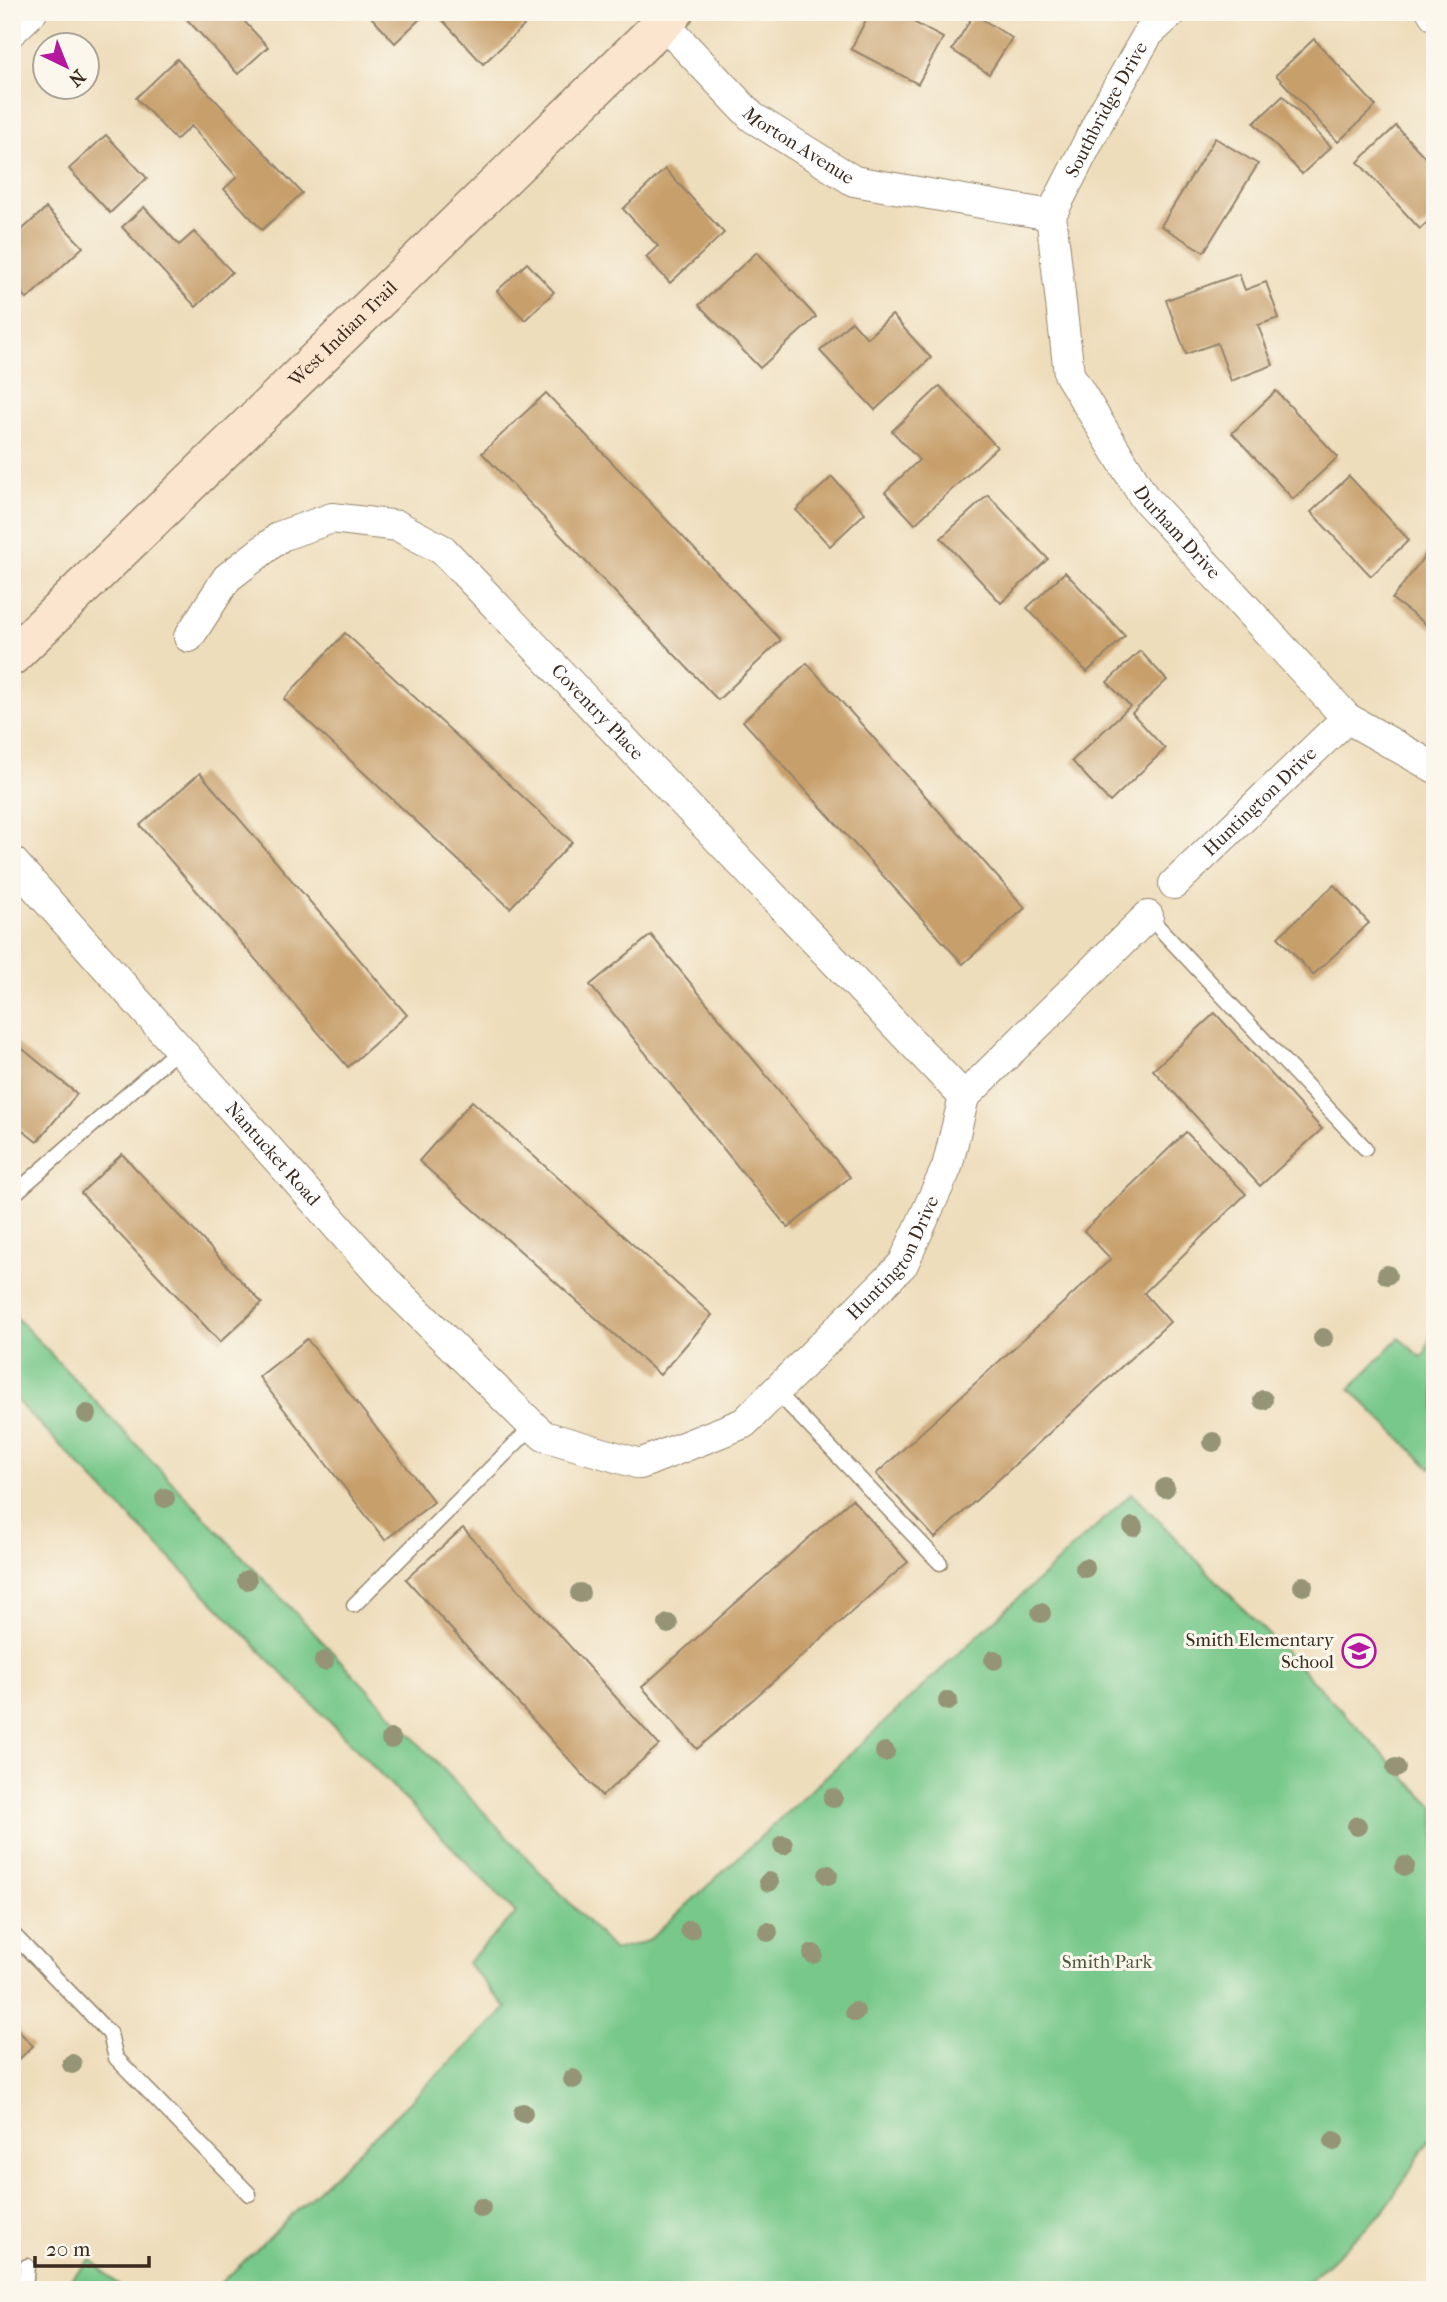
<svg xmlns="http://www.w3.org/2000/svg" width="1447" height="2302" viewBox="0 0 1447 2302" font-family="'IM FELL French Canon',serif">
  <style>
    .green { fill: #77c88a; stroke: #597954; stroke-width: 2 }
    .building { fill: #c79f6a }
    .lines { fill: none; stroke-linecap: round; stroke-linejoin: round }
    .lane-casing { stroke: #94846c; stroke-width: 17 }
    .street-casing { stroke: #94846c; stroke-width: 32 }
    .secondary-casing { stroke: #94846c; stroke-width: 41 }
    .lane { stroke: #fff; stroke-width: 14 }
    .street { stroke: #fff; stroke-width: 30 }
    .secondary { stroke: #fce5cf; stroke-width: 38 }
    .tree { fill: #959476 }
    .labels { text-anchor: middle; dominant-baseline: central; stroke-width: 6; stroke-linejoin: round; paint-order: stroke }
    .street-label { font-size: 19px; fill: #3b2a1e; stroke: #fbf7ec }
    .poi-label { font-size: 19px; fill: #3b2a1e; stroke: #fbf7ec; text-anchor: end }
    .park-label { font-size: 19px; fill: #4d593e; stroke: #fbf7ec }
  </style>
  <rect width="100%" height="100%" fill="#fbf7ec"/>
  <filter id="ink" filterUnits="userSpaceOnUse"><feTurbulence type="fractalNoise" baseFrequency=".0143" numOctaves="2"/><feDisplacementMap in="SourceGraphic" scale="14" xChannelSelector="R" yChannelSelector="G"/><feConvolveMatrix kernelMatrix="1 2 1 2 8 2 1 2 1" color-interpolation-filters="sRGB"/></filter>
  <filter id="wash" filterUnits="userSpaceOnUse"><feTurbulence type="fractalNoise" baseFrequency=".00686" numOctaves="4" result="noise"/><feDisplacementMap in="SourceGraphic" scale="28" xChannelSelector="R" yChannelSelector="G"/><feGaussianBlur stdDeviation="1.57" result="paint"/><feColorMatrix in="noise" values="0 0 0 0 0 0 0 0 0 0 0 0 0 0 0 0 0 1.4 0 .05"/><feComposite in="paint" operator="in"/></filter>
  <g filter="url(#wash)">
    <rect width="100%" height="100%" fill="#edb"/>
    <g class="green">
      <polygon points="12,1313 614,1950 648,1941 1132,1493 1435,1808 1435,2131 1383,2212 1300,2290 214,2290 507,2008 467,1963 516,1913 12,1396"/>
      <polygon points="1435,1318 1435,1466 1431,1469 1350,1389 1399,1338 1421,1357 1425,1354"/>
      <polygon points="91,2259 123,2290 59,2290"/>
    </g>
    <g id="blocks">
      <g class="building">
        <polygon points="180,12 254,12 244,21 268,47 238,74"/>
        <polygon points="375,12 419,12 423,16 395,43 371,17"/>
        <polygon points="435,12 512,12 524,26 483,64"/>
        <polygon points="870,12 895,12 943,38 918,84 851,49"/>
        <polygon points="974,14 1012,38 989,74 952,50"/>
        <polygon points="1314,39 1376,106 1338,142 1276,75"/>
        <polygon points="177,59 302,193 262,230 224,189 237,177 191,126 176,140 136,98"/>
        <polygon points="1283,96 1331,147 1302,174 1254,123"/>
        <polygon points="1396,126 1435,168 1435,215 1420,229 1358,162"/>
        <polygon points="106,135 147,178 110,213 69,169"/>
        <polygon points="1215,138 1258,164 1204,252 1161,226"/>
        <polygon points="665,169 724,233 670,283 646,257 658,246 623,209"/>
        <polygon points="144,207 179,245 194,232 232,272 196,307 122,227"/>
        <polygon points="46,208 83,247 27,299 12,283 12,239"/>
        <polygon points="757,252 816,317 760,368 699,305"/>
        <polygon points="527,263 554,292 525,320 497,291"/>
        <polygon points="1239,274 1245,290 1266,282 1279,318 1258,325 1273,365 1231,381 1217,343 1186,354 1166,300"/>
        <polygon points="892,315 931,358 875,410 820,351 852,321 867,338"/>
        <polygon points="940,386 997,447 915,524 885,492 919,460 892,431"/>
        <polygon points="1276,391 1338,457 1293,499 1232,433"/>
        <polygon points="546,393 781,640 718,700 482,453"/>
        <polygon points="1349,476 1409,540 1371,576 1311,512"/>
        <polygon points="832,477 865,513 830,546 796,510"/>
        <polygon points="988,495 1048,559 1001,603 941,538"/>
        <polygon points="1432,546 1435,548 1435,631 1392,599"/>
        <polygon points="1065,572 1125,636 1087,672 1027,608"/>
        <polygon points="345,633 572,842 510,908 284,699"/>
        <polygon points="1140,651 1167,680 1132,713 1165,749 1110,802 1072,761 1130,706 1107,682"/>
        <polygon points="807,663 1025,908 963,964 743,721"/>
        <polygon points="200,773 407,1015 348,1067 140,825"/>
        <polygon points="1334,885 1369,923 1313,975 1278,937"/>
        <polygon points="651,935 850,1177 788,1228 590,985"/>
        <polygon points="1215,1013 1322,1129 1260,1186 1153,1070"/>
        <polygon points="12,1040 77,1094 37,1142 12,1122"/>
        <polygon points="472,1101 712,1315 660,1375 419,1161"/>
        <polygon points="1186,1132 1246,1194 1144,1293 1170,1322 935,1538 876,1474 1111,1259 1084,1231"/>
        <polygon points="122,1154 262,1303 220,1342 81,1193"/>
        <polygon points="307,1339 434,1502 385,1540 259,1377"/>
        <polygon points="852,1499 908,1562 697,1749 642,1687"/>
        <polygon points="463,1528 659,1745 602,1796 406,1579"/>
        <polygon points="12,2024 33,2046 12,2066"/>
      </g>
    </g>
  </g>
  <g filter="url(#ink)">
    <use href="#blocks" fill-opacity="0" stroke="#94846c" stroke-width="2"/>
    <g class="lines">
      <defs>
        <g id="lane">
          <polyline points="1148,916 1365,1148"/>
          <polyline points="12,1196 179,1049"/>
          <polyline points="776,1391 940,1563"/>
          <polyline points="354,1605 533,1426"/>
          <polyline points="12,1933 110,2034 116,2058 249,2194"/>
          <polyline points="25,2290 27,2266"/>
        </g>
        <g id="street">
          <polyline points="1432,12 1435,16"/>
          <path id="s1" d="M663,23L752,117L854,181L1051,215"/>
          <polyline points="12,31 32,12"/>
          <path id="s2" d="M1051,215L1069,374L1144,497L1347,718L1435,768"/>
          <path id="s3" d="M1051,215L1103,113L1148,34L1172,12"/>
          <path id="s4" d="M189,637L227,578L281,536L332,518L398,526L443,550L964,1097"/>
          <path id="s5" d="M12,861L384,1279L533,1426L544,1436L640,1464L744,1423L903,1264L947,1167L964,1097L1148,916"/>
          <path id="s6" d="M1174,884L1347,718"/>
        </g>
        <g id="secondary">
          <path id="s7" d="M12,656L674,12"/>
        </g>
      </defs>
      <use href="#lane" class="lane-casing"/>
      <use href="#street" class="street-casing"/>
      <use href="#secondary" class="secondary-casing"/>
      <use href="#lane" class="lane"/>
      <use href="#street" class="street"/>
      <use href="#secondary" class="secondary"/>
    </g>
    <g class="tree">
      <circle cx="1387" cy="1275" r="10"/>
      <circle cx="1323" cy="1338" r="10"/>
      <circle cx="1263" cy="1400" r="10"/>
      <circle cx="87" cy="1414" r="10"/>
      <circle cx="1213" cy="1442" r="10"/>
      <circle cx="1165" cy="1488" r="10"/>
      <circle cx="165" cy="1498" r="10"/>
      <circle cx="1133" cy="1527" r="10"/>
      <circle cx="1085" cy="1568" r="10"/>
      <circle cx="247" cy="1580" r="10"/>
      <circle cx="1303" cy="1586" r="10"/>
      <circle cx="580" cy="1593" r="10"/>
      <circle cx="1041" cy="1613" r="10"/>
      <circle cx="668" cy="1624" r="10"/>
      <circle cx="994" cy="1660" r="10"/>
      <circle cx="324" cy="1661" r="10"/>
      <circle cx="948" cy="1701" r="10"/>
      <circle cx="391" cy="1739" r="10"/>
      <circle cx="885" cy="1752" r="10"/>
      <circle cx="1396" cy="1768" r="10"/>
      <circle cx="833" cy="1798" r="10"/>
      <circle cx="1357" cy="1826" r="10"/>
      <circle cx="783" cy="1845" r="10"/>
      <circle cx="1405" cy="1866" r="10"/>
      <circle cx="828" cy="1875" r="10"/>
      <circle cx="769" cy="1882" r="10"/>
      <circle cx="690" cy="1930" r="10"/>
      <circle cx="768" cy="1932" r="10"/>
      <circle cx="813" cy="1954" r="10"/>
      <circle cx="855" cy="2012" r="10"/>
      <circle cx="72" cy="2064" r="10"/>
      <circle cx="573" cy="2079" r="10"/>
      <circle cx="523" cy="2113" r="10"/>
      <circle cx="1334" cy="2141" r="10"/>
      <circle cx="481" cy="2208" r="10"/>
    </g>
  </g>
  <defs>
    <symbol id="school-ring" viewBox="-11 -11 22 22"><circle r="9.5" fill="#fbf7ec" stroke="#b5179e" stroke-width="1.5"/><path d="M0-5L7-2L0 1L-7-2ZM-4 1L0 2.5L4 1V4Q0 6-4 4Z" fill="#b5179e"/></symbol>
  </defs>
  <g fill-rule="evenodd">
    <use href="#school-ring" x="1340" y="1632" width="38" height="38"/>
  </g>
  <g class="labels">
    <g class="street-label">
      <text stroke="none"><textPath href="#s3" startOffset="119">Southbridge Drive</textPath></text>
      <text stroke="none"><textPath href="#s1" startOffset="184">Morton Avenue</textPath></text>
      <text stroke="none"><textPath href="#s7" startOffset="462">West Indian Trail</textPath></text>
      <text stroke="none"><textPath href="#s2" startOffset="352">Durham Drive</textPath></text>
      <text stroke="none"><textPath href="#s4" startOffset="534">Coventry Place</textPath></text>
      <text stroke="none"><textPath href="#s6" startOffset="119">Huntington Drive</textPath></text>
      <text stroke="none"><textPath href="#s5" startOffset="392">Nantucket Road</textPath></text>
      <text stroke="none"><textPath href="#s5" startOffset="1220">Huntington Drive</textPath></text>
    </g>
    <g class="poi-label">
      <text x="1334" y="1640">Smith Elementary<tspan x="1334" dy="22">School</tspan></text>
    </g>
    <g class="park-label">
      <text x="1107" y="1962">Smith Park</text>
    </g>
  </g>
  <rect width="1447" height="2302" fill="none" stroke="#fbf7ec" stroke-width="42"/>
  <g transform="translate(66 66) rotate(137)"><circle r="33" fill="#fbf7ec" stroke="#aea59a" stroke-width="2"/>
  <path d="M0-5L12 26L0 18L-12 26Z" fill="#b5179e"/>
  <text y="-10" font-size="19" font-weight="bold" text-anchor="middle" fill="#3b2a1e">N</text>
  </g>
  <path d="M35 2256v10h114v-10" fill="none" stroke="#3b2a1e" stroke-width="3.5"/>
  <text x="46" y="2256" font-size="21" fill="#3b2a1e" stroke="#fbf7ec" stroke-width="5" paint-order="stroke">20 m</text>
</svg>
